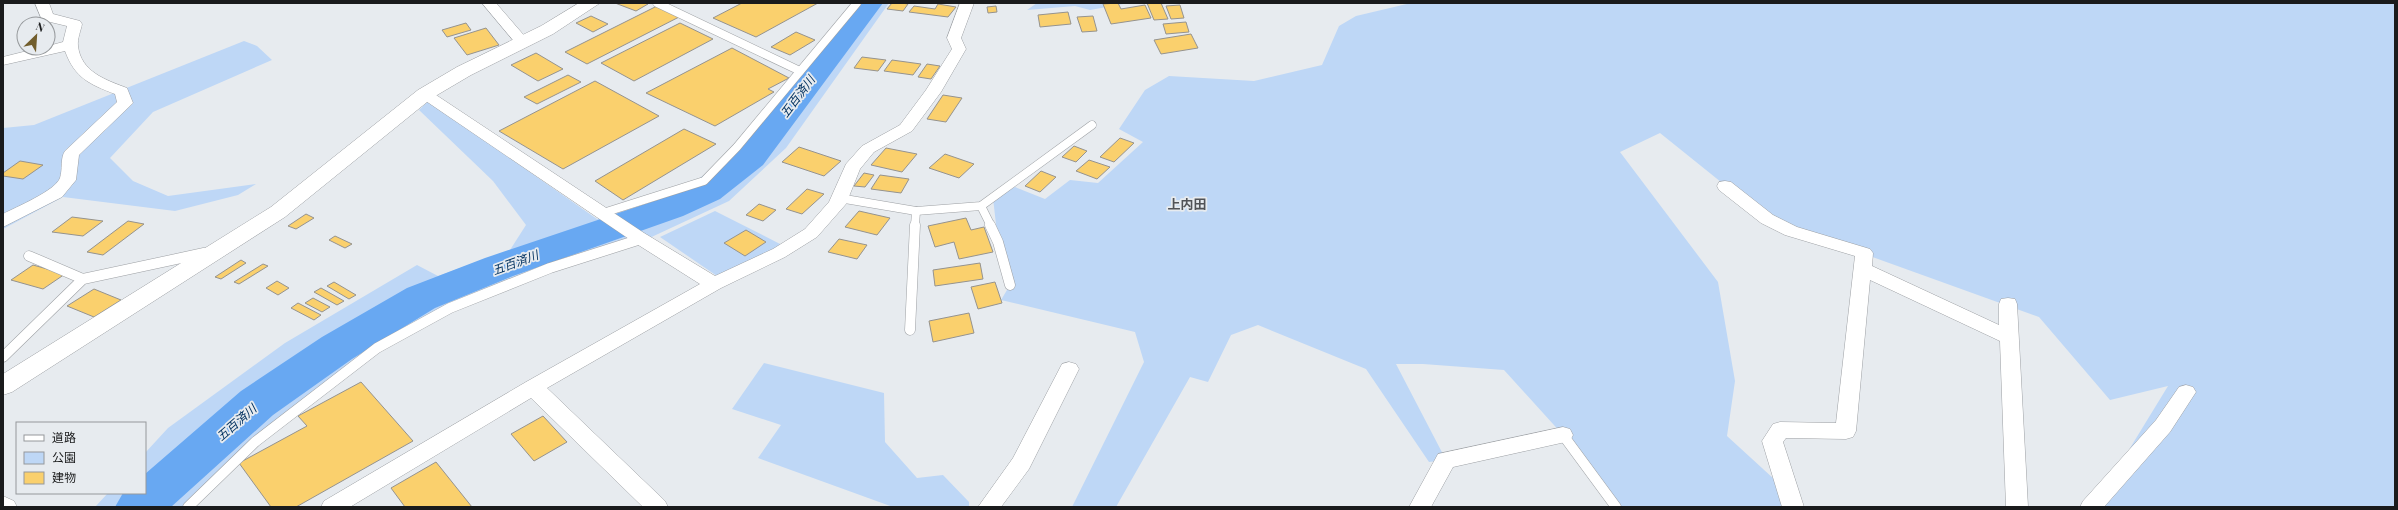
<svg xmlns="http://www.w3.org/2000/svg" width="2398" height="510" viewBox="0 0 2398 510" font-family="'Playfair Display','Noto Sans JP',serif">
  <style>
    .green { fill: #bed7f6 }
    .lines { fill: none; stroke-linecap: round; stroke-linejoin: round }
    .river { fill: #68a8f2; fill-rule: evenodd }
    .building { fill: #fad06d; stroke: #95938f }
    .lane-far1-casing { stroke: #9da0a4; stroke-width: 9 }
    .lane-casing { stroke: #9da0a4; stroke-width: 11 }
    .street-casing { stroke: #9da0a4; stroke-width: 1 }
    .secondary-casing { stroke: #9da0a4; stroke-width: 1 }
    .lane-far1 { stroke: #fff; stroke-width: 8 }
    .lane { stroke: #fff; stroke-width: 10 }
    .street { fill: #fff; fill-rule: evenodd }
    .secondary { fill: #fff; fill-rule: evenodd }
    .labels { text-anchor: middle; dominant-baseline: central; stroke-width: 3.5; stroke-linejoin: round; paint-order: stroke }
    .water-label { font-size: 12px; font-style: italic; fill: #043361; stroke: #e7ebef }
    .quarter-label { font-size: 13px; font-weight: bold; fill: #515357; stroke: #e7ebef }
  </style>
  <rect width="100%" height="100%" fill="#e7ebef"/>
  <g class="green">
    <polygon points="861,3 889,3 786,148 729,201 630,247 484,291 417,325 282,417 188,507 95,507 108,493 145,493 145,453 168,428 285,343 417,265 438,276 510,250 526,225 493,181 419,110 428,101 597,219 692,189 745,147 806,69"/>
    <polygon points="1037,3 1129,3 1090,10 1075,6 1027,10"/>
    <polygon points="1411,3 2395,3 2395,507 2094,507 2168,386 2110,400 2039,317 1767,219 1660,133 1620,152 1718,282 1735,381 1727,436 1787,491 1792,507 1617,507 1563,435 1504,370 1423,364 1396,364 1446,460 1429,462 1366,369 1258,325 1231,335 1208,382 1190,377 1116,507 1072,507 1144,362 1135,332 1001,300 1010,285 998,242 993,198 1015,187 1045,199 1070,180 1098,183 1143,142 1119,129 1145,90 1169,76 1254,81 1322,65 1339,26 1356,16"/>
    <polygon points="244,41 257,46 272,60 153,112 110,158 133,181 168,196 256,184 238,195 175,211 63,197 3,229 3,128 34,125"/>
    <polygon points="715,211 782,245 717,276 660,237"/>
    <polygon points="764,363 884,393 885,442 917,478 943,475 969,502 969,507 893,507 758,458 781,425 732,409"/>
  </g>
  <g class="lines">
    <polygon class="river" points="852,3 883,3 763,165 720,199 683,216 513,276 435,308 352,359 273,415 171,507 115,507 123,493 145,493 145,474 241,391 322,337 407,288 485,258 657,200 694,183 737,149"/>
  </g>
  <g class="building">
    <polygon points="615,3 644,3 648,4 636,11"/>
    <polygon points="742,3 818,3 756,37 713,18"/>
    <polygon points="892,3 901,3 908,4 903,11 887,9"/>
    <polygon points="1118,3 1121,9 1145,5 1151,18 1111,24 1103,4"/>
    <polygon points="1147,3 1161,3 1168,19 1154,20"/>
    <polygon points="938,4 956,7 948,17 909,12 914,6 935,9"/>
    <polygon points="659,5 681,16 587,64 565,52"/>
    <polygon points="1180,5 1184,18 1171,19 1166,6"/>
    <polygon points="996,6 997,12 988,13 987,7"/>
    <polygon points="1068,12 1071,24 1040,27 1038,15"/>
    <polygon points="591,16 608,24 593,32 576,23"/>
    <polygon points="1093,16 1097,31 1082,32 1077,17"/>
    <polygon points="1186,22 1189,32 1166,34 1163,24"/>
    <polygon points="466,23 471,30 447,37 442,30"/>
    <polygon points="680,23 713,39 634,81 601,63"/>
    <polygon points="486,28 499,45 467,55 454,38"/>
    <polygon points="796,32 815,40 790,55 771,47"/>
    <polygon points="1191,34 1198,48 1161,54 1154,40"/>
    <polygon points="732,48 789,78 768,89 774,92 715,126 646,93"/>
    <polygon points="536,53 563,69 538,81 511,65"/>
    <polygon points="862,57 886,60 878,71 854,68"/>
    <polygon points="892,60 921,64 913,75 884,71"/>
    <polygon points="927,64 940,66 931,79 918,77"/>
    <polygon points="568,75 581,82 537,104 524,97"/>
    <polygon points="595,81 659,116 563,169 499,131"/>
    <polygon points="943,95 962,98 946,122 927,119"/>
    <polygon points="684,129 716,144 623,200 595,181"/>
    <polygon points="1120,138 1134,143 1114,162 1100,157"/>
    <polygon points="1074,146 1087,151 1076,162 1062,157"/>
    <polygon points="799,147 841,161 824,176 782,162"/>
    <polygon points="886,148 917,154 902,172 871,165"/>
    <polygon points="945,154 974,164 959,178 929,168"/>
    <polygon points="1089,160 1110,167 1097,179 1076,171"/>
    <polygon points="20,161 43,165 23,179 3,176 3,173"/>
    <polygon points="1041,171 1056,177 1040,192 1025,186"/>
    <polygon points="864,173 874,175 865,187 854,186"/>
    <polygon points="880,175 909,179 901,193 871,189"/>
    <polygon points="807,189 824,194 802,214 786,209"/>
    <polygon points="759,204 776,210 763,221 746,215"/>
    <polygon points="859,211 890,218 877,235 845,227"/>
    <polygon points="306,214 314,218 296,229 288,226"/>
    <polygon points="72,217 103,221 83,236 52,232"/>
    <polygon points="966,218 971,230 984,227 993,252 959,259 954,242 935,247 928,226"/>
    <polygon points="128,221 144,224 103,255 87,252"/>
    <polygon points="746,230 766,242 745,256 724,243"/>
    <polygon points="335,236 352,244 345,248 329,240"/>
    <polygon points="839,239 867,245 857,259 828,252"/>
    <polygon points="241,260 246,263 221,279 215,277"/>
    <polygon points="980,263 983,279 935,286 933,270"/>
    <polygon points="263,264 268,266 239,284 234,282"/>
    <polygon points="33,265 65,274 43,289 11,280"/>
    <polygon points="277,281 289,288 278,295 266,288"/>
    <polygon points="334,282 356,295 349,299 327,286"/>
    <polygon points="995,282 1002,303 978,309 971,287"/>
    <polygon points="321,288 344,301 337,305 314,292"/>
    <polygon points="94,289 121,300 94,317 67,306"/>
    <polygon points="313,298 330,307 322,312 305,303"/>
    <polygon points="298,303 321,315 314,320 291,308"/>
    <polygon points="969,313 974,333 933,342 929,321"/>
    <polygon points="361,382 413,441 296,507 271,507 239,463 307,426 298,416"/>
    <polygon points="543,416 567,442 534,461 511,434"/>
    <polygon points="436,462 472,507 405,507 391,488"/>
  </g>
  <g class="lines">
    <defs>
      <g id="lane-far1">
        <polyline points="657,3 800,71"/>
        <polyline points="839,198 916,211 915,226"/>
        <polyline points="981,206 991,226"/>
        <polyline points="916,211 981,206 1092,125"/>
        <polyline points="603,213 704,181 737,147 857,3"/>
      </g>
      <g id="lane">
        <polyline points="990,225 998,242 1010,285"/>
        <polyline points="29,256 83,279"/>
        <polyline points="910,330 915,225"/>
        <polyline points="3,357 83,279 204,253"/>
        <polyline points="1563,435 1616,507"/>
        <polyline points="188,507 255,442 377,348 450,308 550,268 641,239"/>
      </g>
      <g id="street">
        <path d="M35,3H49L53,14L80,21L82,24C81,30 77,39 78,46C81,72 106,80 127,88L133,103L79,155L76,180L62,197L3,227V214C16,207 55,191 60,178C63,169 60,158 65,151L117,102L115,94C89,84 75,78 65,51L3,65V57L39,48H48V46L63,42L67,26L42,20Z"/>
        <polygon points="482,3 496,3 528,40 530,43 528,46 518,46"/>
        <polygon points="960,3 974,3 961,38 966,49 941,92 912,131 874,152 860,169 846,204 817,237 785,257 721,288 547,388 665,501 668,507 643,507 531,398 350,507 321,507 324,501 526,382 700,284 632,241 420,97 417,94 420,91 430,91 644,233 715,276 773,249 805,229 829,202 846,164 862,146 900,125 926,90 952,49 947,38"/>
        <polygon points="1725,181 1731,182 1773,215 1797,227 1870,249 1873,253 1872,266 1999,325 1999,304 2001,299 2008,298 2015,299 2017,304 2028,507 2006,507 2000,341 1870,280 1856,431 1853,437 1846,439 1786,438 1783,442 1804,507 1782,507 1762,441 1773,424 1780,422 1836,423 1855,256 1785,235 1761,223 1719,190 1717,186 1719,182"/>
        <polygon points="1069,362 1076,364 1079,369 1029,469 1001,507 978,507 1013,458 1062,364"/>
        <polygon points="2186,385 2193,387 2196,392 2170,432 2104,507 2080,507 2083,501 2156,420 2179,387"/>
        <polygon points="1563,427 1570,429 1573,435 1570,441 1453,467 1431,507 1409,507 1438,454"/>
        <polygon points="3,496 14,501 17,507 3,507"/>
      </g>
      <polygon id="secondary" points="579,3 600,3 553,34 471,75 432,98 285,217 12,392 3,395 3,374 271,207 418,90 457,67 541,26"/>
    </defs>
    <use href="#lane-far1" class="lane-far1-casing"/>
    <use href="#lane" class="lane-casing"/>
    <use href="#street" class="street-casing"/>
    <use href="#secondary" class="secondary-casing"/>
    <use href="#lane-far1" class="lane-far1"/>
    <use href="#lane" class="lane"/>
    <use href="#street" class="street"/>
    <use href="#secondary" class="secondary"/>
  </g>
  <g class="labels">
    <g class="water-label">
      <text transform="translate(797 96) rotate(-53)">五百済川</text>
      <text transform="translate(515 262) rotate(-20)">五百済川</text>
      <text transform="translate(236 422) rotate(-41)">五百済川</text>
    </g>
    <g class="quarter-label">
      <text x="1187" y="203">上内田</text>
    </g>
  </g>
  <rect width="2398" height="510" fill="none" stroke="#1a1b1c" stroke-width="8"/>
  <rect x="16" y="422" width="130" height="72" fill="#e7ebef" stroke="#95989b"/>
  <rect x="24" y="435" width="20" height="6" fill="#ffffff" stroke="#95989b"/>
  <text x="52" y="442" font-size="12" fill="#1a1b1c">道路</text>
  <rect x="24" y="452" width="20" height="12" fill="#bed7f6" stroke="#95989b"/>
  <text x="52" y="462" font-size="12" fill="#1a1b1c">公園</text>
  <rect x="24" y="472" width="20" height="12" fill="#fad06d" stroke="#95989b"/>
  <text x="52" y="482" font-size="12" fill="#1a1b1c">建物</text>
  <g transform="translate(36 36) rotate(25)"><circle r="19" fill="#e7ebef" stroke="#95989b"/>
  <path d="M0-3L7 15L0 10L-7 15Z" fill="#725e2d"/>
  <text y="-6" font-size="11" font-weight="bold" text-anchor="middle" fill="#1a1b1c">N</text>
  </g>
</svg>
